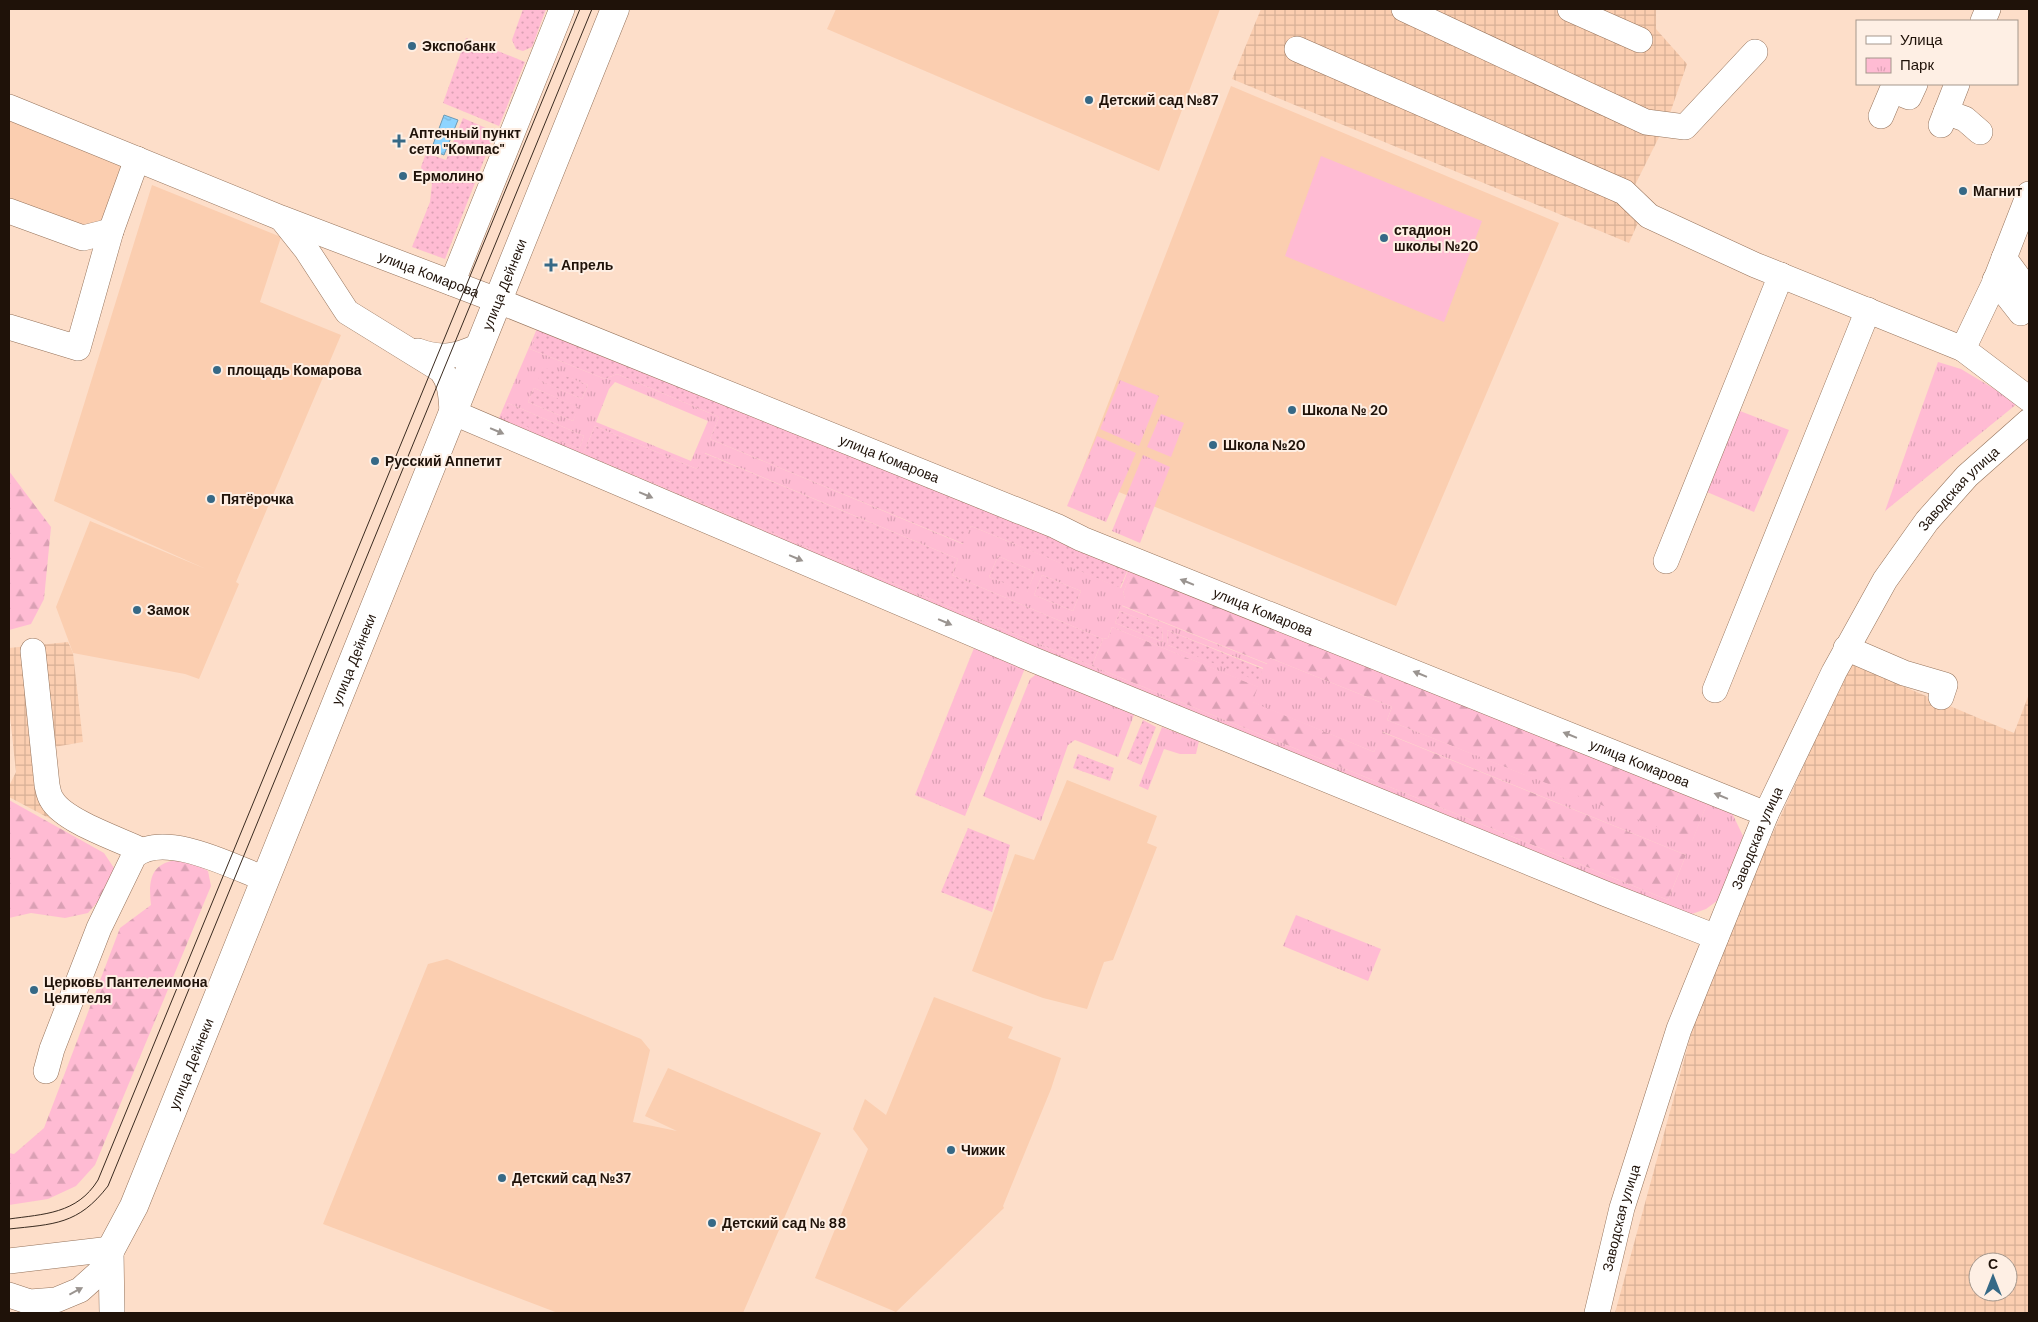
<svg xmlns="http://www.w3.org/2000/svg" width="2038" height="1322" viewBox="0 0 2038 1322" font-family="'DM Sans',sans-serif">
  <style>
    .built { fill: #fbceb0 }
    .industrial { fill: url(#industrial-grid); fill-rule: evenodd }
    .grass { fill: url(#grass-dots) }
    .forest { fill: url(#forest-firs) }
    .park { fill: url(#park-tufts); fill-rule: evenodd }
    .pitch { fill: #ffbbd3 }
    .water { fill: url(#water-ripples); stroke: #6c9ab5 }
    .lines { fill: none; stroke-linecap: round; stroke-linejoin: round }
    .minor-casing { stroke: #95735b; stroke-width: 26 }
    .major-casing { stroke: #95735b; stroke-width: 29 }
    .minor { stroke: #fff; stroke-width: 25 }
    .major { stroke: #fff; stroke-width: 28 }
    .tram { stroke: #3a2b20; stroke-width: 1 }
    .oneway { fill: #9a9490 }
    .poi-dot { fill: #366986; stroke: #feefe4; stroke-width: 2 }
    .labels { text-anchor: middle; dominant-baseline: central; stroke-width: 4; stroke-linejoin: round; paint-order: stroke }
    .poi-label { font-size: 14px; font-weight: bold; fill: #1f1209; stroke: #feefe4; text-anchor: start }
    .street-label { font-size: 14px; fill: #1f1209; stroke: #feefe4 }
  </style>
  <defs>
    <pattern id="industrial-grid" width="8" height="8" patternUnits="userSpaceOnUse" patternTransform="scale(1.25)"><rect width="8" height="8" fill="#fbceb0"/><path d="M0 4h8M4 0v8" fill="none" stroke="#d7b096"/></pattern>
    <pattern id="grass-dots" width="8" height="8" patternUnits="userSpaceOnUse" patternTransform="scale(1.25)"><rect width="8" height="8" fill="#ffbbd3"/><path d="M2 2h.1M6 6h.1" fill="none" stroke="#daa0b4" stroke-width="1.8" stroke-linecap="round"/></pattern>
    <pattern id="forest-firs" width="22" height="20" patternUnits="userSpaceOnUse" patternTransform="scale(1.25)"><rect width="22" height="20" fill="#ffbbd3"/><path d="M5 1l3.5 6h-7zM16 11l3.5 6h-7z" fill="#daa0b4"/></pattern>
    <pattern id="park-tufts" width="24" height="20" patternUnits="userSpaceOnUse" patternTransform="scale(1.25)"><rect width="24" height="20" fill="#ffbbd3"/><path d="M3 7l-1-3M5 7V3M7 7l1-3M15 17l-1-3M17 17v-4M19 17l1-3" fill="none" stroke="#daa0b4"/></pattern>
    <pattern id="water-ripples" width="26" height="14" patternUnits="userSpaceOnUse" patternTransform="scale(1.25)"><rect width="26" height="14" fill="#8dd4ff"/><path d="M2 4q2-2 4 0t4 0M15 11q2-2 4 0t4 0" fill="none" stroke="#79b5d9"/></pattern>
  </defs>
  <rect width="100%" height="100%" fill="#fddec9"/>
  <g class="built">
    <polygon points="836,9 1220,9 1159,171 827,29"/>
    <polygon points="1231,86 1559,223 1396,606 1080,476"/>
    <polygon points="9,116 123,162 102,225 93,229 9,198"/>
    <polygon points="152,185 281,237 260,302 341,335 236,582 239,584 199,679 185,674 73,653 56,607 90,521 206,569 54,501"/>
    <polygon points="1067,780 1157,816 1147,843 1157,847 1113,960 1104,962 1087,1009 1043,998 972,971 1015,854 1034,860"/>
    <polygon points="447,959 641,1039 650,1050 633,1122 677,1131 645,1116 668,1068 821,1133 743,1313 558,1313 323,1224 428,964"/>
    <polygon points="934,997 1013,1027 1008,1038 1061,1058 1051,1089 1003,1206 1004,1208 896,1312 815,1278 868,1149 853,1129 865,1099 886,1115"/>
  </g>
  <g class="industrial">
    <polygon points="1261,9 1656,9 1656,29 1687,64 1668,119 1635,185 1645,207 1629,243 1232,79"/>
    <polygon points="68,642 73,653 83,742 54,747 62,825 9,797 9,786 16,772 9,706 9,648"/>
    <path d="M1850,664L2014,733L2029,694V1313H1615L1698,1009L1762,857ZM1978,1262H2008V1292H1978Z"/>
  </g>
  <g class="grass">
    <polygon points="523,9 546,9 532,47 523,51 516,49 512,40"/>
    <polygon points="466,38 525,62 499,126 443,103"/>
    <polygon points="463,118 495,132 445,259 412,247 430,202 432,184 424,175 421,167 426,153 446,160"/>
    <polygon points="540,326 1129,567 1120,588 971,526 964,544 710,439 719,417 617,374 605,379 530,349"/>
    <polygon points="543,366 588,385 582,399 537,380"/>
    <polygon points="534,388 579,407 573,421 528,402"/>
    <polygon points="508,403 584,436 579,449 502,417"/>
    <polygon points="595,426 697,469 704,453 958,559 952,575 1103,639 1092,666 583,454"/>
    <polygon points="998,556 1035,572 1027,593 989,577"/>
    <polygon points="1042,575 1081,591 1073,611 1034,595"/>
    <polygon points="1120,611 1162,628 1163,642 1115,623"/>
    <polygon points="1167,630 1263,669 1258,682 1168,645"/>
    <polygon points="1143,720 1156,727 1141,765 1127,759"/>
    <polygon points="1078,754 1114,768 1110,781 1073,768"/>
    <polygon points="968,828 1010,845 992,912 941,892"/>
  </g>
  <g class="forest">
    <polygon points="9,471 51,527 44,599 31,624 9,630"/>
    <polygon points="1134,565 1710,796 1692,842 1387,720 1392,707 1270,658 1268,664 1121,605 1125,597 1123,593"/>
    <polygon points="1112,627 1259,687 1253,702 1374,752 1382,732 1686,855 1668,900 1092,666 1103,639 1108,638"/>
    <polygon points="9,800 104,853 114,868 107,891 88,913 65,918 31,913 9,918"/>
    <path d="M179,860L199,866L208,871L211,886L95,1165L76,1186L48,1199L9,1205V1153L14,1154L44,1128L120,928L151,905C148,880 151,862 179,860Z"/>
  </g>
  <g class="park">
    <path d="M539,324L1711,795L1733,815L1743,836L1721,898L1706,909L1689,915L1672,909L496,425ZM540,326L1129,568L1121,588L971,526L963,544L710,439L719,417L617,374L605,379L530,349ZM543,367L588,385L582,399L538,380ZM615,382L708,421L691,461L596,422L609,389ZM534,388L578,407L573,421L528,402ZM508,403L584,436L579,449L503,417ZM595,426L697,469L705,453L958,559L952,575L1103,639L1108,638L1112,627L1258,687L1252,702L1374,752L1383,732L1686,855L1668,900L1092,666L583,454ZM998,556L1035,572L1027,592L989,577ZM1134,566L1710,796L1692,841L1387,720L1392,707L1270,658L1267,664L1122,606L1125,597L1123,593ZM1042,575L1081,591L1073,611L1034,595ZM1120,611L1162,628L1163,642L1115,623ZM1167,630L1263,668L1258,681L1168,645Z"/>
    <polygon points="1938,362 1961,369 2018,403 1885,511"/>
    <polygon points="1120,380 1159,396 1139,446 1100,429"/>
    <polygon points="1740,411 1789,430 1754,512 1707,492"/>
    <polygon points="1161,414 1184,423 1171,457 1147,447"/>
    <polygon points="1097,436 1136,453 1106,522 1067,506"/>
    <polygon points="1143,455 1170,467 1140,543 1112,531"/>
    <polygon points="974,648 1025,668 965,816 915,795"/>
    <polygon points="1038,673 1134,715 1118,757 1075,740 1068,745 1041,821 983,796 1030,679"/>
    <polygon points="1162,727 1199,741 1196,754 1180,754 1164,749 1148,790 1139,786"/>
    <polygon points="1296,915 1381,949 1368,981 1283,946"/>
  </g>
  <polygon class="pitch" points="1321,156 1482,221 1444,322 1285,256"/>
  <polygon class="water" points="444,115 458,120 444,155 431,150"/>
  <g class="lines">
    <defs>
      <g id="minor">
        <polyline points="1404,9 1646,122 1685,127 1755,52"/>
        <polyline points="1570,9 1640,40"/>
        <polyline points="1983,21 1988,9"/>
        <polyline points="1297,49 1624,192 1649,216 1755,265 1963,349"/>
        <path id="s1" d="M9,107L281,218L499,301L1056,526L1082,539L1766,814"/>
        <polyline points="1946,112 1965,119 1980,132"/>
        <polyline points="1881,116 1892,90 1909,97 1915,84"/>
        <polyline points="1941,125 1957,84"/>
        <polyline points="2029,194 1994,284 1963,349 2029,399"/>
        <polyline points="9,211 83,238 111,231"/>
        <path d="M282,219L306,249L347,312L441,370C451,383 451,396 452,412L1034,660L1606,894L1716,937"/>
        <polyline points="2004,258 2029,292"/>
        <polyline points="1995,280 2021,313"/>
        <polyline points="452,283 562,9"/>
        <polyline points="9,327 78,348 111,231 137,159"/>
        <path d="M418,351C441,360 458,356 479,346"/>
        <polyline points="1666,561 1781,275"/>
        <polyline points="1846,648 1904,673 1945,685 1941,697"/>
        <path d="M33,651L47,785C48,790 49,796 52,800C64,821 118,839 141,850"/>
        <polyline points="1715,690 1868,310"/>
        <path d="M46,1071L52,1049L99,928L134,856C164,830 233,867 265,879"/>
        <polyline points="111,1251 112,1313"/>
        <polyline points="9,1261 111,1249"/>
        <polyline points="9,1295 30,1302 56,1300 80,1290 100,1272 111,1249"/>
        <path id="s2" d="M1597,1313L1622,1208L1679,1029L1766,814L1834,672L1885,580L1927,521L1967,476L2029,421"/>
      </g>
      <g id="major">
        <path id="s3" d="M111,1249L134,1206L615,9"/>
      </g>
    </defs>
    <use href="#minor" class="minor-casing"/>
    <use href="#major" class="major-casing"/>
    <use href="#minor" class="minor"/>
    <use href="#major" class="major"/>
    <g class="tram">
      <path d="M9,1219C44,1214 77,1214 98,1180L580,9"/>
      <path d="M9,1229C54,1224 78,1225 108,1186L592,9"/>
    </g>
  </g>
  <defs><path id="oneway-solid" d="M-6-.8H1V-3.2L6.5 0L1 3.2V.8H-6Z" transform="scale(1.25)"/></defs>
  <g class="oneway">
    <use href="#oneway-solid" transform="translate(497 431) rotate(23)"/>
    <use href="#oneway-solid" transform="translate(646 495) rotate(23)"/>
    <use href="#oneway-solid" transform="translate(796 558) rotate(23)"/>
    <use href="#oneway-solid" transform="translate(1187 582) rotate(-158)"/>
    <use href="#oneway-solid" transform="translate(945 622) rotate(23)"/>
    <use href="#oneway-solid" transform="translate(1420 674) rotate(-158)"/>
    <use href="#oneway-solid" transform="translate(1570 735) rotate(-158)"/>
    <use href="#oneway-solid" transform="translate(1721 796) rotate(-158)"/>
    <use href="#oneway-solid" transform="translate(76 1291) rotate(-28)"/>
  </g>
  <g class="poi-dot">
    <circle cx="412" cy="46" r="5"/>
    <circle cx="1089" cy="100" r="5"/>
    <path d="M396.5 133.5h5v5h5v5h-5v5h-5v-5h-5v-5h5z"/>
    <circle cx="403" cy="176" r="5"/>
    <circle cx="1963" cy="191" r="5"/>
    <circle cx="1384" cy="238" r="5"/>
    <path d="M548.5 257.5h5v5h5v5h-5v5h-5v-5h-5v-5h5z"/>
    <circle cx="217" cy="370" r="5"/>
    <circle cx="1292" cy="410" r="5"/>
    <circle cx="1213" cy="445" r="5"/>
    <circle cx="375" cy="461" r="5"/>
    <circle cx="211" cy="499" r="5"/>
    <circle cx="137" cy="610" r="5"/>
    <circle cx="34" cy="990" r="5"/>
    <circle cx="951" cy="1150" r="5"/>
    <circle cx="502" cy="1178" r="5"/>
    <circle cx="712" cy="1223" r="5"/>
  </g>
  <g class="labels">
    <g class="poi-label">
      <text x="422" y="46">Экспобанк</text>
      <text x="1099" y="100">Детский сад №87</text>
      <text x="409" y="133">Аптечный пункт<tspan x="409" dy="16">сети "Компас"</tspan></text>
      <text x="413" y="176">Ермолино</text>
      <text x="1973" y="191">Магнит</text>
      <text x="1394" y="230">стадион<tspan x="1394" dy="16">школы №20</tspan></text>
      <text x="561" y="265">Апрель</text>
      <text x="227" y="370">площадь Комарова</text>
      <text x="1302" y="410">Школа № 20</text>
      <text x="1223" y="445">Школа №20</text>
      <text x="385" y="461">Русский Аппетит</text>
      <text x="221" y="499">Пятёрочка</text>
      <text x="147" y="610">Замок</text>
      <text x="44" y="982">Церковь Пантелеимона<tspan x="44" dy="16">Целителя</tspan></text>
      <text x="961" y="1150">Чижик</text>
      <text x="512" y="1178">Детский сад №37</text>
      <text x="722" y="1223">Детский сад № 88</text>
    </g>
    <g class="street-label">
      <text stroke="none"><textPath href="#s1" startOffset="452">улица Комарова</textPath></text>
      <text stroke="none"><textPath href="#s3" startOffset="1042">улица Дейнеки</textPath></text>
      <text stroke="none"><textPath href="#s1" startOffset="948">улица Комарова</textPath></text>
      <text stroke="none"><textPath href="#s2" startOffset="908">Заводская улица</textPath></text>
      <text stroke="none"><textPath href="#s1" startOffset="1352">улица Комарова</textPath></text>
      <text stroke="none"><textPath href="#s3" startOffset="638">улица Дейнеки</textPath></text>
      <text stroke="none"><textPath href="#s1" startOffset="1758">улица Комарова</textPath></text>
      <text stroke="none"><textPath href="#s2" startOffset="502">Заводская улица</textPath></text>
      <text stroke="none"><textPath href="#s3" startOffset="202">улица Дейнеки</textPath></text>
      <text stroke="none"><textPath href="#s2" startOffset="98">Заводская улица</textPath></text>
    </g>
  </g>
  <rect width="2038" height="1322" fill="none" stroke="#1f1209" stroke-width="20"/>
  <rect x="1856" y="20" width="162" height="65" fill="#feefe4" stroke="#a5978c"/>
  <rect x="1866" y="36" width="25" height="8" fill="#ffffff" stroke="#a5978c"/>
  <text x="1900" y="45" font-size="15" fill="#1f1209">Улица</text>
  <rect x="1866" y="58" width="25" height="15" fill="url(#park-tufts)" stroke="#a5978c"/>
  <text x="1900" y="70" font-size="15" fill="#1f1209">Парк</text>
  <g transform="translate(1993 1277)"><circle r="24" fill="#feefe4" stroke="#a5978c"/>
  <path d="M0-4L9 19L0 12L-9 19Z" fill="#366986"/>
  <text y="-8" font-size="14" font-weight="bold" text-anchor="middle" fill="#1f1209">С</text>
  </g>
</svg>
